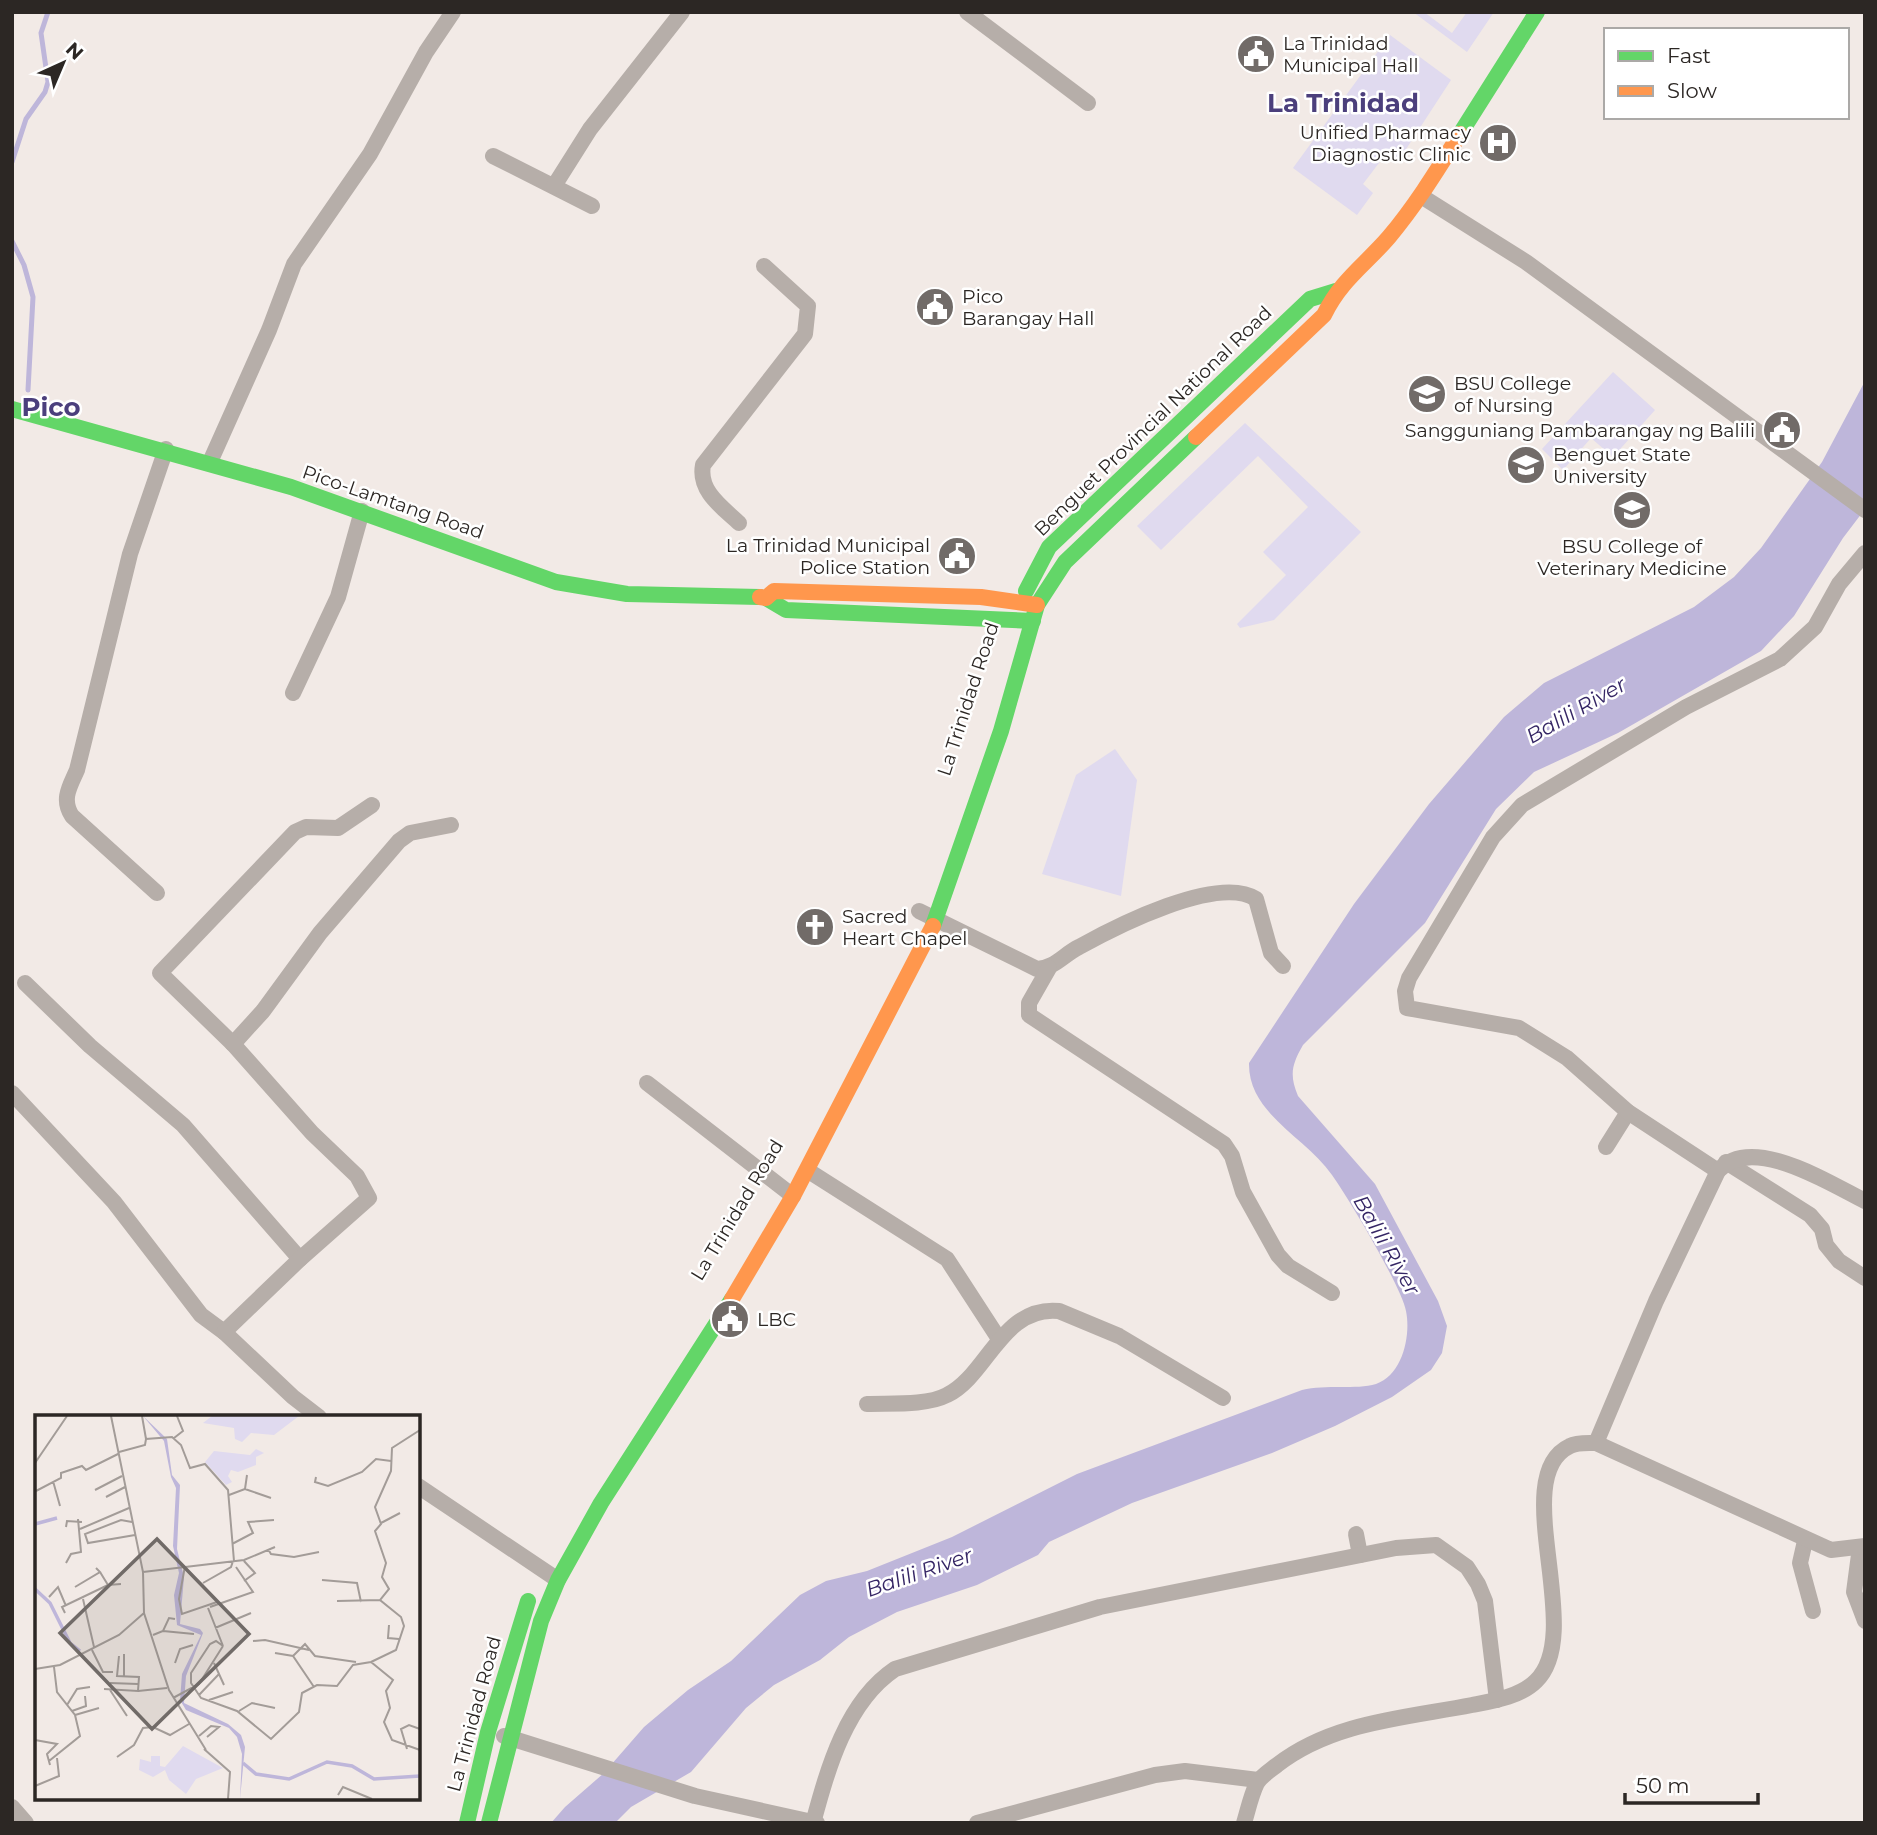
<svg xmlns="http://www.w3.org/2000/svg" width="1877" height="1835" viewBox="0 0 1877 1835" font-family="Montserrat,sans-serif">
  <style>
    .green { fill: #e0daef }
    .water { fill: #beb6da }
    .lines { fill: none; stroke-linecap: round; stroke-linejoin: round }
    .stream { stroke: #beb6da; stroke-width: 5 }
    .street { stroke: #b6aea9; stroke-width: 16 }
    .fast { stroke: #63d668; stroke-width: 16 }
    .slow { stroke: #ff974d; stroke-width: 16 }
    .labels { text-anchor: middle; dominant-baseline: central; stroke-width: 5; stroke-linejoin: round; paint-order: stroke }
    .poi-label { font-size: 19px; fill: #2c2724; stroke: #fff; text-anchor: start }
    .street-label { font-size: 19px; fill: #2c2724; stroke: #fff }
    .water-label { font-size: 21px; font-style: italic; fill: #352665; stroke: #fff }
    .district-label { font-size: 26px; font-weight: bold; fill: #4b3f7c; stroke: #fff }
    .inset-river { fill: none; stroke: #beb6da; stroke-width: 3.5 }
    .inset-road { fill: none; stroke: #a39c98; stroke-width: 2 }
    .view { fill: #716b68; fill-opacity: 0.15; stroke: #716b68; stroke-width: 3.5 }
    .inset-edge { fill: none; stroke: #2c2724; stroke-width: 3.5 }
  </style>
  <rect width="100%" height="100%" fill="#f2eae6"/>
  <g class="green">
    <polygon points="1413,12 1424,12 1452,33 1467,12 1494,12 1467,52"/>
    <polygon points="1390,35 1451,80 1397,163 1385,155 1363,184 1373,193 1357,215 1293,168"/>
    <polygon points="1613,372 1655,410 1613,457 1591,438 1563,470 1542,449"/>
    <polygon points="1245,423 1361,532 1274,620 1240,628 1237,624 1286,575 1263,552 1308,507 1258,456 1161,550 1137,526"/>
    <polygon points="1115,749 1137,780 1121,896 1042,874 1076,775"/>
  </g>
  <path class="water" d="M1865,381V509L1843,538L1794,616L1761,651L1618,733L1534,772L1496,809L1425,923L1303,1045C1292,1064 1289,1075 1298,1096L1375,1184L1438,1301L1447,1326L1442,1353L1431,1370L1392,1397L1335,1426L1272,1453L1132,1503L1049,1542L1038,1555L977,1585L897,1612L849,1637L820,1660L774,1685L746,1708L691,1772L631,1807L615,1823H551L565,1807L604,1773L644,1727L688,1690L731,1661L800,1595L826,1581L867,1571L952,1537L1077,1474L1302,1390C1326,1384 1356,1390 1376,1384C1403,1375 1411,1335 1406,1311C1402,1288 1348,1197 1332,1175C1306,1137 1248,1114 1249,1063L1354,904L1429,804L1504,717L1544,683L1694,607L1734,577L1761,548L1822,462Z"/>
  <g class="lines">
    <g class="stream">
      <polyline points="12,162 26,119 45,92 48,82 41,33 48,12"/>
      <polyline points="12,241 24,265 33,297 28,390"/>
    </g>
    <g class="street">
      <polyline points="967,12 1088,103"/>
      <polyline points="493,156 592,206"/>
      <polyline points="554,186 590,129 682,12"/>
      <polyline points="1421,196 1526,262 1865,510"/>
      <polyline points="210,462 269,330 294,264 370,154 426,52 453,12"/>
      <path d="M739,523C722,507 698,491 703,465L805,334L808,306L764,266"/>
      <polyline points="293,693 338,597 362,511"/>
      <path d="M157,893L72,816C61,799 70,786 77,770L130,554L166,449"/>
      <path d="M919,911L1037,969C1055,968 1063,955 1079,947C1115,927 1218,874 1256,899L1271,953L1283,966"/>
      <polyline points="1049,968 1029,1003 1029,1015 1224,1144 1232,1156 1243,1192 1278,1255 1288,1266 1332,1293"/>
      <polyline points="25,983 90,1046 183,1125 300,1259"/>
      <polyline points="233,1044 263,1011 320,933 399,841 410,833 451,825"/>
      <polyline points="647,1083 793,1196"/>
      <polyline points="12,1093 114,1202 201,1315 224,1332 300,1259 369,1198 357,1176 312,1133 233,1044 160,973 295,832 306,827 338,828 372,805"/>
      <polyline points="1606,1147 1628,1112"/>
      <polyline points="1726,1162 1810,1215 1822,1229 1826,1245 1839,1261 1865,1278"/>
      <polyline points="807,1170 947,1259 999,1339"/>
      <polyline points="1718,1171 1628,1112 1567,1058 1519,1028 1407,1008 1405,991 1409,978 1493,837 1522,805 1686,707 1780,659 1815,627 1839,584 1865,553"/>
      <polyline points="224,1332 293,1397 319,1417"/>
      <path d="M867,1404C890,1403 926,1406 947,1395C987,1376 1002,1305 1059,1311L1119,1336L1223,1398"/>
      <path d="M1596,1443L1656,1301L1718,1171C1751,1133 1829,1183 1865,1201"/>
      <polyline points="418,1486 558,1580"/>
      <polyline points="1356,1534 1360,1555"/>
      <polyline points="1805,1541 1800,1563 1813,1611"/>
      <polyline points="1860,1547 1854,1592 1865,1621"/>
      <polyline points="504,1736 695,1796 817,1823"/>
      <polyline points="12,1807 26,1823"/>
      <path d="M813,1823C828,1768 846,1702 895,1669L1100,1607L1396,1548L1436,1545L1467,1567L1478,1584L1485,1601L1497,1700"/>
      <polyline points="977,1823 1155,1775 1185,1771 1258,1780"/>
      <path d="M1244,1823C1248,1810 1251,1795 1257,1783C1261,1776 1271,1770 1277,1765C1332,1722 1405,1718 1472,1705C1493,1701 1520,1697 1536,1681C1587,1632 1506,1476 1570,1446C1577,1442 1589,1443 1596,1443L1831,1550L1865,1546"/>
    </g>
    <g class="fast">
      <polyline points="1460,134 1537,12"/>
      <polyline points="12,409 291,487 556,582 627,594 760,597"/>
      <polyline points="1026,591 1049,547 1310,299 1336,291"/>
      <polyline points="766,598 786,610 1033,621"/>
      <polyline points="933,926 1001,731 1037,605 1065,562 1196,437"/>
      <polyline points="467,1823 488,1732 528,1601"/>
      <polyline points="489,1823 541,1621 558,1580 601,1503 732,1299"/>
    </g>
    <g class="slow">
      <path d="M1196,437L1324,315C1341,280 1365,265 1389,237C1416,205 1438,169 1460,134"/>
      <polyline points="760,597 766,598 774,591 981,597 1037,605"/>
      <polyline points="732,1299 793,1196 933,926"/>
    </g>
  </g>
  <defs>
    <symbol id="civic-disc" viewBox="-11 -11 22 22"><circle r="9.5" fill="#716b68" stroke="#fff"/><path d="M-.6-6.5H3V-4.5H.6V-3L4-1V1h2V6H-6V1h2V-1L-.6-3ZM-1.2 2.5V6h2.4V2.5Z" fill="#fff"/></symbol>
    <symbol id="hospital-disc" viewBox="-11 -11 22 22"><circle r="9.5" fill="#716b68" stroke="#fff"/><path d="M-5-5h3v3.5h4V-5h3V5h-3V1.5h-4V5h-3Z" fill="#fff"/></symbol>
    <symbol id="university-disc" viewBox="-11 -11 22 22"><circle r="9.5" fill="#716b68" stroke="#fff"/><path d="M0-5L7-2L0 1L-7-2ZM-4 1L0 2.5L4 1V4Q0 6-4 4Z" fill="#fff"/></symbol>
    <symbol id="church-disc" viewBox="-11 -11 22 22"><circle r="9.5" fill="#716b68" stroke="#fff"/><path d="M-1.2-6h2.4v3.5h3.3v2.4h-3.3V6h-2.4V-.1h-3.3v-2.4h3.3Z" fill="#fff"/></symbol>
  </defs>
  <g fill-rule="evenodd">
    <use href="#civic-disc" x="1234" y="32" width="44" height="44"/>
    <use href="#hospital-disc" x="1476" y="121" width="44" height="44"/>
    <use href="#civic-disc" x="913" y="285" width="44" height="44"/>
    <use href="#university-disc" x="1405" y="372" width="44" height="44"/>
    <use href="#civic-disc" x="1760" y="408" width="44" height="44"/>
    <use href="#university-disc" x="1504" y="443" width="44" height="44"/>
    <use href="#university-disc" x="1610" y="488" width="44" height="44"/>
    <use href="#civic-disc" x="935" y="534" width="44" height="44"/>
    <use href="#church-disc" x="793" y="905" width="44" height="44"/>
    <use href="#civic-disc" x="708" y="1297" width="44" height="44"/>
  </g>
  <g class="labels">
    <g class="poi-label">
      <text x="1283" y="43">La Trinidad<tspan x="1283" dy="22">Municipal Hall</tspan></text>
      <text x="1471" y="132" text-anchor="end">Unified Pharmacy<tspan x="1471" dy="22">Diagnostic Clinic</tspan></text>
      <text x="962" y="296">Pico<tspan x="962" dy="22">Barangay Hall</tspan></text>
      <text x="1454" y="383">BSU College<tspan x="1454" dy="22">of Nursing</tspan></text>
      <text x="1755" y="430" text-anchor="end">Sangguniang Pambarangay ng Balili</text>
      <text x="1553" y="454">Benguet State<tspan x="1553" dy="22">University</tspan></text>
      <text x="930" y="545" text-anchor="end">La Trinidad Municipal<tspan x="930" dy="22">Police Station</tspan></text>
      <text x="1632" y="546" text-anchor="middle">BSU College of<tspan x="1632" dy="22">Veterinary Medicine</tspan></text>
      <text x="842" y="916">Sacred<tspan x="842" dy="22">Heart Chapel</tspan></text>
      <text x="757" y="1319">LBC</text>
    </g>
    <g class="street-label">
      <text transform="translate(1153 421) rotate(-44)">Benguet Provincial National Road</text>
      <text transform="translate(393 502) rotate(19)">Pico-Lamtang Road</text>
      <text transform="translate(968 699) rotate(-72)">La Trinidad Road</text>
      <text transform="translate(737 1210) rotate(-59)">La Trinidad Road</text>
      <text transform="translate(474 1714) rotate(-75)">La Trinidad Road</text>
    </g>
    <g class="water-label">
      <text transform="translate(1576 710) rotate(-30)">Balili River</text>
      <text transform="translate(1387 1245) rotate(60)">Balili River</text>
      <text transform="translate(919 1572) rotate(-19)">Balili River</text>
    </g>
    <g class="district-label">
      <text x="1343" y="103">La Trinidad</text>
      <text x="51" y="407">Pico</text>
    </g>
  </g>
  <g transform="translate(35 1415)">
    <rect width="385" height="385" fill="#f2eae6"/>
    <path d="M177,1H272H264L239,20L216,18L207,27L200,24L199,13L168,8ZM221,34L229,38L221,42V50L203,57L196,55L193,61L197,67L191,70L170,47L179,36L215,40ZM148,331L188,353L161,364L151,379L134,365L130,355L118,362L104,355L105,344L116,347V341H125V351L130,352Z" fill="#e0daef"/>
    <path d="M108,1L132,24L137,60L145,70L142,134L149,162L145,209L165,214L168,218L151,261L149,288L193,309L206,320L210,332L205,384L207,339L202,322L194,313L151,295L145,285L147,259L166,220L142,210L139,180L144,158L138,131L141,73L136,62L129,26Z" fill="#beb6da"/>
    <path class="inset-river" d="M0,109L22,103M0,174L15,188L35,228L45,236M208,348L221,359L254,364L292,347L317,351L339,364L385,361"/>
    <path class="inset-road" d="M76,1L108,157L109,198L134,275L171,335M107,1L111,24M139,23L148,16L142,1M84,37L110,30L111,24L137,22L146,30L155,53L170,49L193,75L199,146M0,48L32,1M281,62L280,67L293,71L327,57L341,44L356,46M18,66L25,91M210,74L236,83M60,75L87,61M1,76L26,63V58L47,51L51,55L83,39M194,80L210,74L212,60M71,82L90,72M97,107L86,105L50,119L53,128L100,120M346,108L365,98M31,112L32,106L47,107M45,114L94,93M197,129L218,118L213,107L239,105M233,134L236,139L259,142L284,137M209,146L220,158L209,166M31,148L36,139L46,137L43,104M150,151L144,184L147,199L182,187M65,157L73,170L86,169M108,157L209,145L240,132M287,165L322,168L326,187M168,168L196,152L198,146M40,172L65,157L61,153M14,182L23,172L31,191M48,184L59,232M302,186L345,185M175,192L218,177L201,152M173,193L188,231M30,198L27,192L73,170M354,210L353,223L364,224M180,213L216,198M128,216L159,219M118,220L128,216L134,203L140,204M218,226L230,225L274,235M188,231L181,226L175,229L156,258V268L166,283L202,296L236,324L264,297L267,278L282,270L302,271L318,250L336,247M57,235L68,257H78M240,238L258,241L279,272M258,241L270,229L280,241L321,247M336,247L361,235L369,211L366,202L345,185L354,174L347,162L351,148L340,116L346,109L340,92L356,56L357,33L385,15M336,247L358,265L351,276L355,293L349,307L357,325L385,335M140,248L145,234L158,230M179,248L189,270M0,254L25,250L84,220L109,198M89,261V239M75,268L103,269M69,274L103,276L104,262L82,261L84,241M75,275L92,301M103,276L132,273M164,280L184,259M138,283L164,269L188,231M174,285L198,277M32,290L42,274L55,272M37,296L51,291L50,281M204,296L217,288L240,293M40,300L64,293M164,321L176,311L184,312L172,322M0,325L22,329L12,339L15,350M169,334L195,357L193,384M372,334L366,314L374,310L385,314M82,342L99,330L108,313L118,312L135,320L154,309M14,346L45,321L40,300L22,277L19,252M0,371L24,361L22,343M303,380L308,372L337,384"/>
    <path class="view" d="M122,124L214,219L117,314L25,218Z"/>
    <rect width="385" height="385" class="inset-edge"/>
  </g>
  <rect width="1877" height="1835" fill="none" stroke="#2c2724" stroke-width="28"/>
  <rect x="1604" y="28" width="245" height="91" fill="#ffffff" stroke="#aba9a7" stroke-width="2"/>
  <rect x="1618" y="51" width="35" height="10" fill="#63d668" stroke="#aba9a7" stroke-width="2"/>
  <text x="1667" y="63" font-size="21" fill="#2c2724">Fast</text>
  <rect x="1618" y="86" width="35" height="10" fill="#ff974d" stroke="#aba9a7" stroke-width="2"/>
  <text x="1667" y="98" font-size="21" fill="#2c2724">Slow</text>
  <g transform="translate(63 63) rotate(44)" stroke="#ffffff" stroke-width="5" paint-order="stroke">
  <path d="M0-5L12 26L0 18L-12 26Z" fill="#2c2724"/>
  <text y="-10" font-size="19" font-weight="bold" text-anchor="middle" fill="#2c2724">N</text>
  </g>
  <path d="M1625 1793v10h133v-10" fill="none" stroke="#2c2724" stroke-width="3.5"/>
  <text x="1636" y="1793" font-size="21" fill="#2c2724" stroke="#ffffff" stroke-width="5" paint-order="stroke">50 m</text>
</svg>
